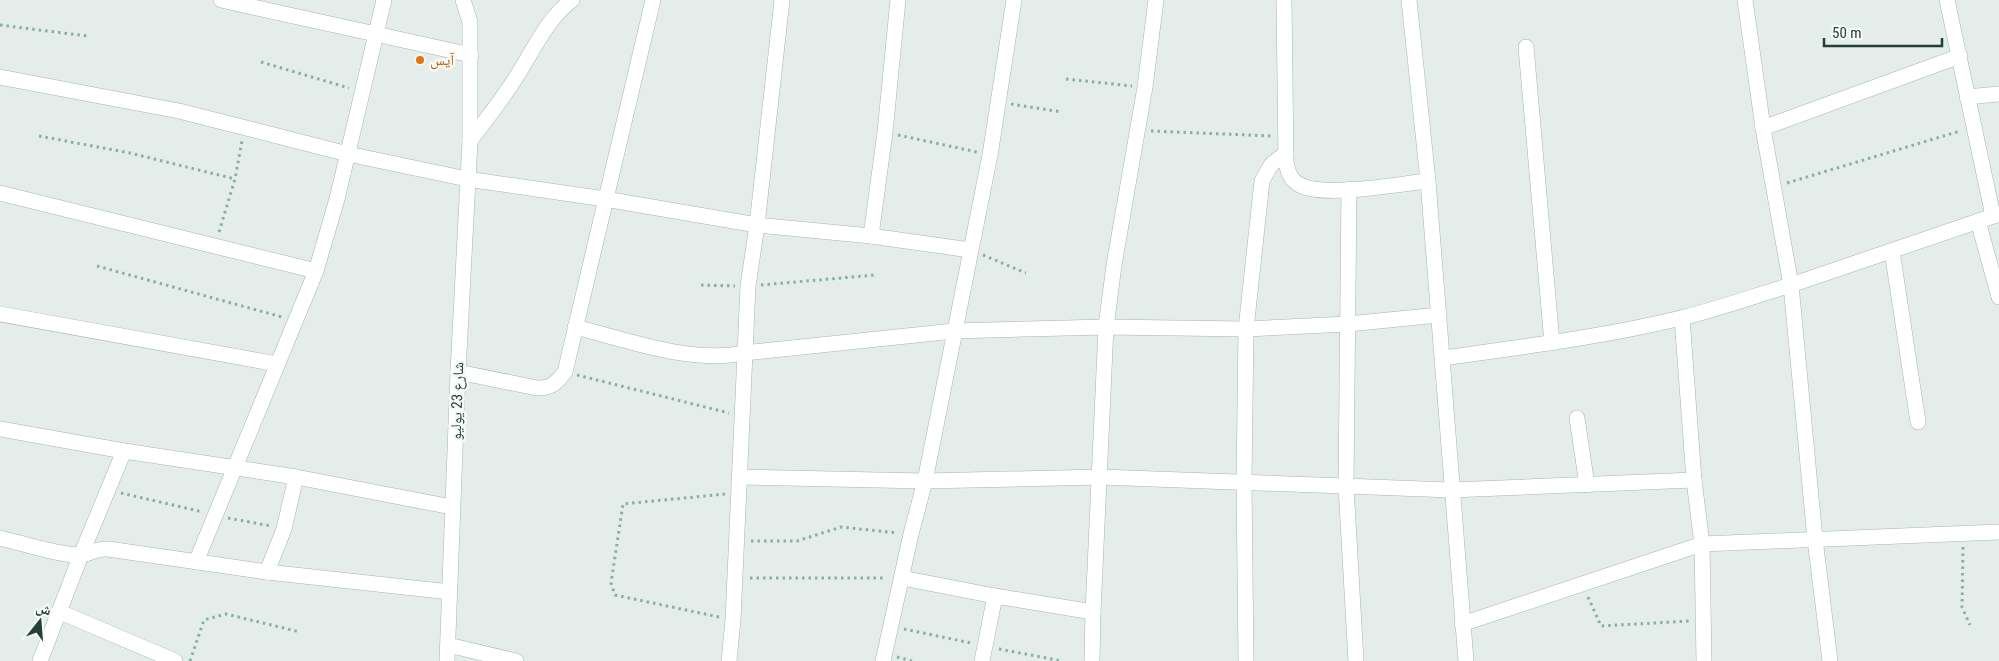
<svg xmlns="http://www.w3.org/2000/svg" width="1999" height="661" viewBox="0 0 1999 661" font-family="'Roboto Condensed','Noto Naskh Arabic',sans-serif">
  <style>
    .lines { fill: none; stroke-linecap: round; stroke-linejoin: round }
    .street-casing { stroke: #a7b5b1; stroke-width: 16 }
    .secondary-casing { stroke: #a3b9b2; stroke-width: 16 }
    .path { stroke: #86b0a4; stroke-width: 3; stroke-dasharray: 2.5 4; stroke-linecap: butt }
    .street { stroke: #fff; stroke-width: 15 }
    .secondary { stroke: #fff; stroke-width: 15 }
    .food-dot { fill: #e8710a; stroke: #f5faf7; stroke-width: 2 }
    .labels { text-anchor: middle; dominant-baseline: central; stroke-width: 5; stroke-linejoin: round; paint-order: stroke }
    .food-label { font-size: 15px; fill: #c56008; stroke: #f5faf7; text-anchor: start }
    .street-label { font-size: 15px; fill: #243e38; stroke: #f5faf7 }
  </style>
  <rect width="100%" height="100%" fill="#e4edea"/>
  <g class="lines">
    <defs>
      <g id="street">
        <polyline points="221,0 471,55"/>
        <polyline points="1947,0 1993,216"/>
        <polyline points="1526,47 1552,343"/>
        <polyline points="0,77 179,111 348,154 467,179 605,199 757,225 871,236 970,250"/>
        <polyline points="1967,97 1999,94"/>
        <polyline points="1763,128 1960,56"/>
        <polyline points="1349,189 1346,486 1356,661"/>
        <polyline points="0,193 316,271"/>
        <polyline points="1978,221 1999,297"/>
        <polyline points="871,236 885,132 898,0"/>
        <polyline points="1892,251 1918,422"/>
        <polyline points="0,314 277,364"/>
        <polyline points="1682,318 1694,480 1702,544 1704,661"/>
        <path d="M575,327C628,340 690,364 744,353L954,331L1106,327L1246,329L1348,324L1439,315"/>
        <path d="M1443,358C1522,347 1603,337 1681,318C1718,309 1754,296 1791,285L1763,128L1745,0"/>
        <path d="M458,372L537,388C552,388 556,383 565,372L653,0"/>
        <polyline points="1577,418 1587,485"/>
        <polyline points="0,429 124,451 296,477 452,507"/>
        <polyline points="739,477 925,481 1100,477 1451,490 1694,480"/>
        <path d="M0,538C22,543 60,556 81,555C92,554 94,548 108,549L267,572L450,592"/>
        <polyline points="196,562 316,271 337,199 384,0"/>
        <polyline points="267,572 284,529 296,477"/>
        <polyline points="902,578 995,596 1093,612"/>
        <polyline points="60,612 175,661"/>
        <polyline points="1462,624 1702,544 1999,532"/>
        <polyline points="448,645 516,661"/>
        <polyline points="40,661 81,555 124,451"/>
        <polyline points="729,661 733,620 748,286 757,225 782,0"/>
        <polyline points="883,661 911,534 925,481 990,155 1014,0"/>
        <polyline points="982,661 995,596"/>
        <polyline points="1092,661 1093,612 1106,327 1114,265 1145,87 1156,0"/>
        <polyline points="1246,661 1244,482 1246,329 1262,181 1271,165 1286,153"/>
        <polyline points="1830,661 1815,539 1791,285 1999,214"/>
      </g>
      <g id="secondary">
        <path d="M1284,0L1286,162C1288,172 1290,180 1300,185C1325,198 1398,184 1428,181"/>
        <polyline points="1409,0 1428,181 1466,661"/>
        <path d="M470,141C487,118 505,96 520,71C535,47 548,18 572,0"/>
        <polyline points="447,661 458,372 470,141 470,22 463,0"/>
      </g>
    </defs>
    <use href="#street" class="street-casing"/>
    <use href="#secondary" class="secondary-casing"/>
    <g class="path">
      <polyline points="0,25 87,36"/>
      <polyline points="261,62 349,88"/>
      <polyline points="1066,79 1132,86"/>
      <polyline points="1011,104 1062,112"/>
      <polyline points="1151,131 1272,136"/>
      <polyline points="898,135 977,152"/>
      <polyline points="39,136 130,153 235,179"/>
      <polyline points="1787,183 1960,131"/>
      <polyline points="219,232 235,179 242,141"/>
      <polyline points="983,255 1026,273"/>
      <polyline points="97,266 282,317"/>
      <polyline points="701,285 735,286"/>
      <polyline points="761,285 875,275"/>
      <polyline points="577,375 729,413"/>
      <polyline points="121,493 203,512"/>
      <polyline points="228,518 271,526"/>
      <polyline points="751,541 797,541 841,527 898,533"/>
      <polyline points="1963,547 1962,607 1970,625"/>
      <polyline points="750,578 886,578"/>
      <polyline points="1588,597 1601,626 1690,621"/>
      <polyline points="719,617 615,595 611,583 623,504 725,494"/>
      <polyline points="904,629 971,643"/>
      <polyline points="999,649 1062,661"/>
      <polyline points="897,657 912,661"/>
      <polyline points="190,661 204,620 226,614 300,632"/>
    </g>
    <use href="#street" class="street"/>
    <use href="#secondary" class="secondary"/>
  </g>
  <circle class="food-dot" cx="420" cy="60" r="5"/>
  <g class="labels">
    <g class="food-label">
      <text x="430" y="60">آيس</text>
    </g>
    <g class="street-label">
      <text transform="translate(457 401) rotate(-88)">شارع 23 يوليو</text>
    </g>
  </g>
  <g transform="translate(40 621) rotate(17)" stroke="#f5faf7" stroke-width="4" paint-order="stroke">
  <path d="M0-4L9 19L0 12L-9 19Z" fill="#243e38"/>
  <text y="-8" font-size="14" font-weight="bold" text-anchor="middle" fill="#243e38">ش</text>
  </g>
  <path d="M1824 38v8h118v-8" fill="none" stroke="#243e38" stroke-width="2.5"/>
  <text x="1832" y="38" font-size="15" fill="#243e38" stroke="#f5faf7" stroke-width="4" paint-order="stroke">50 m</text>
</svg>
